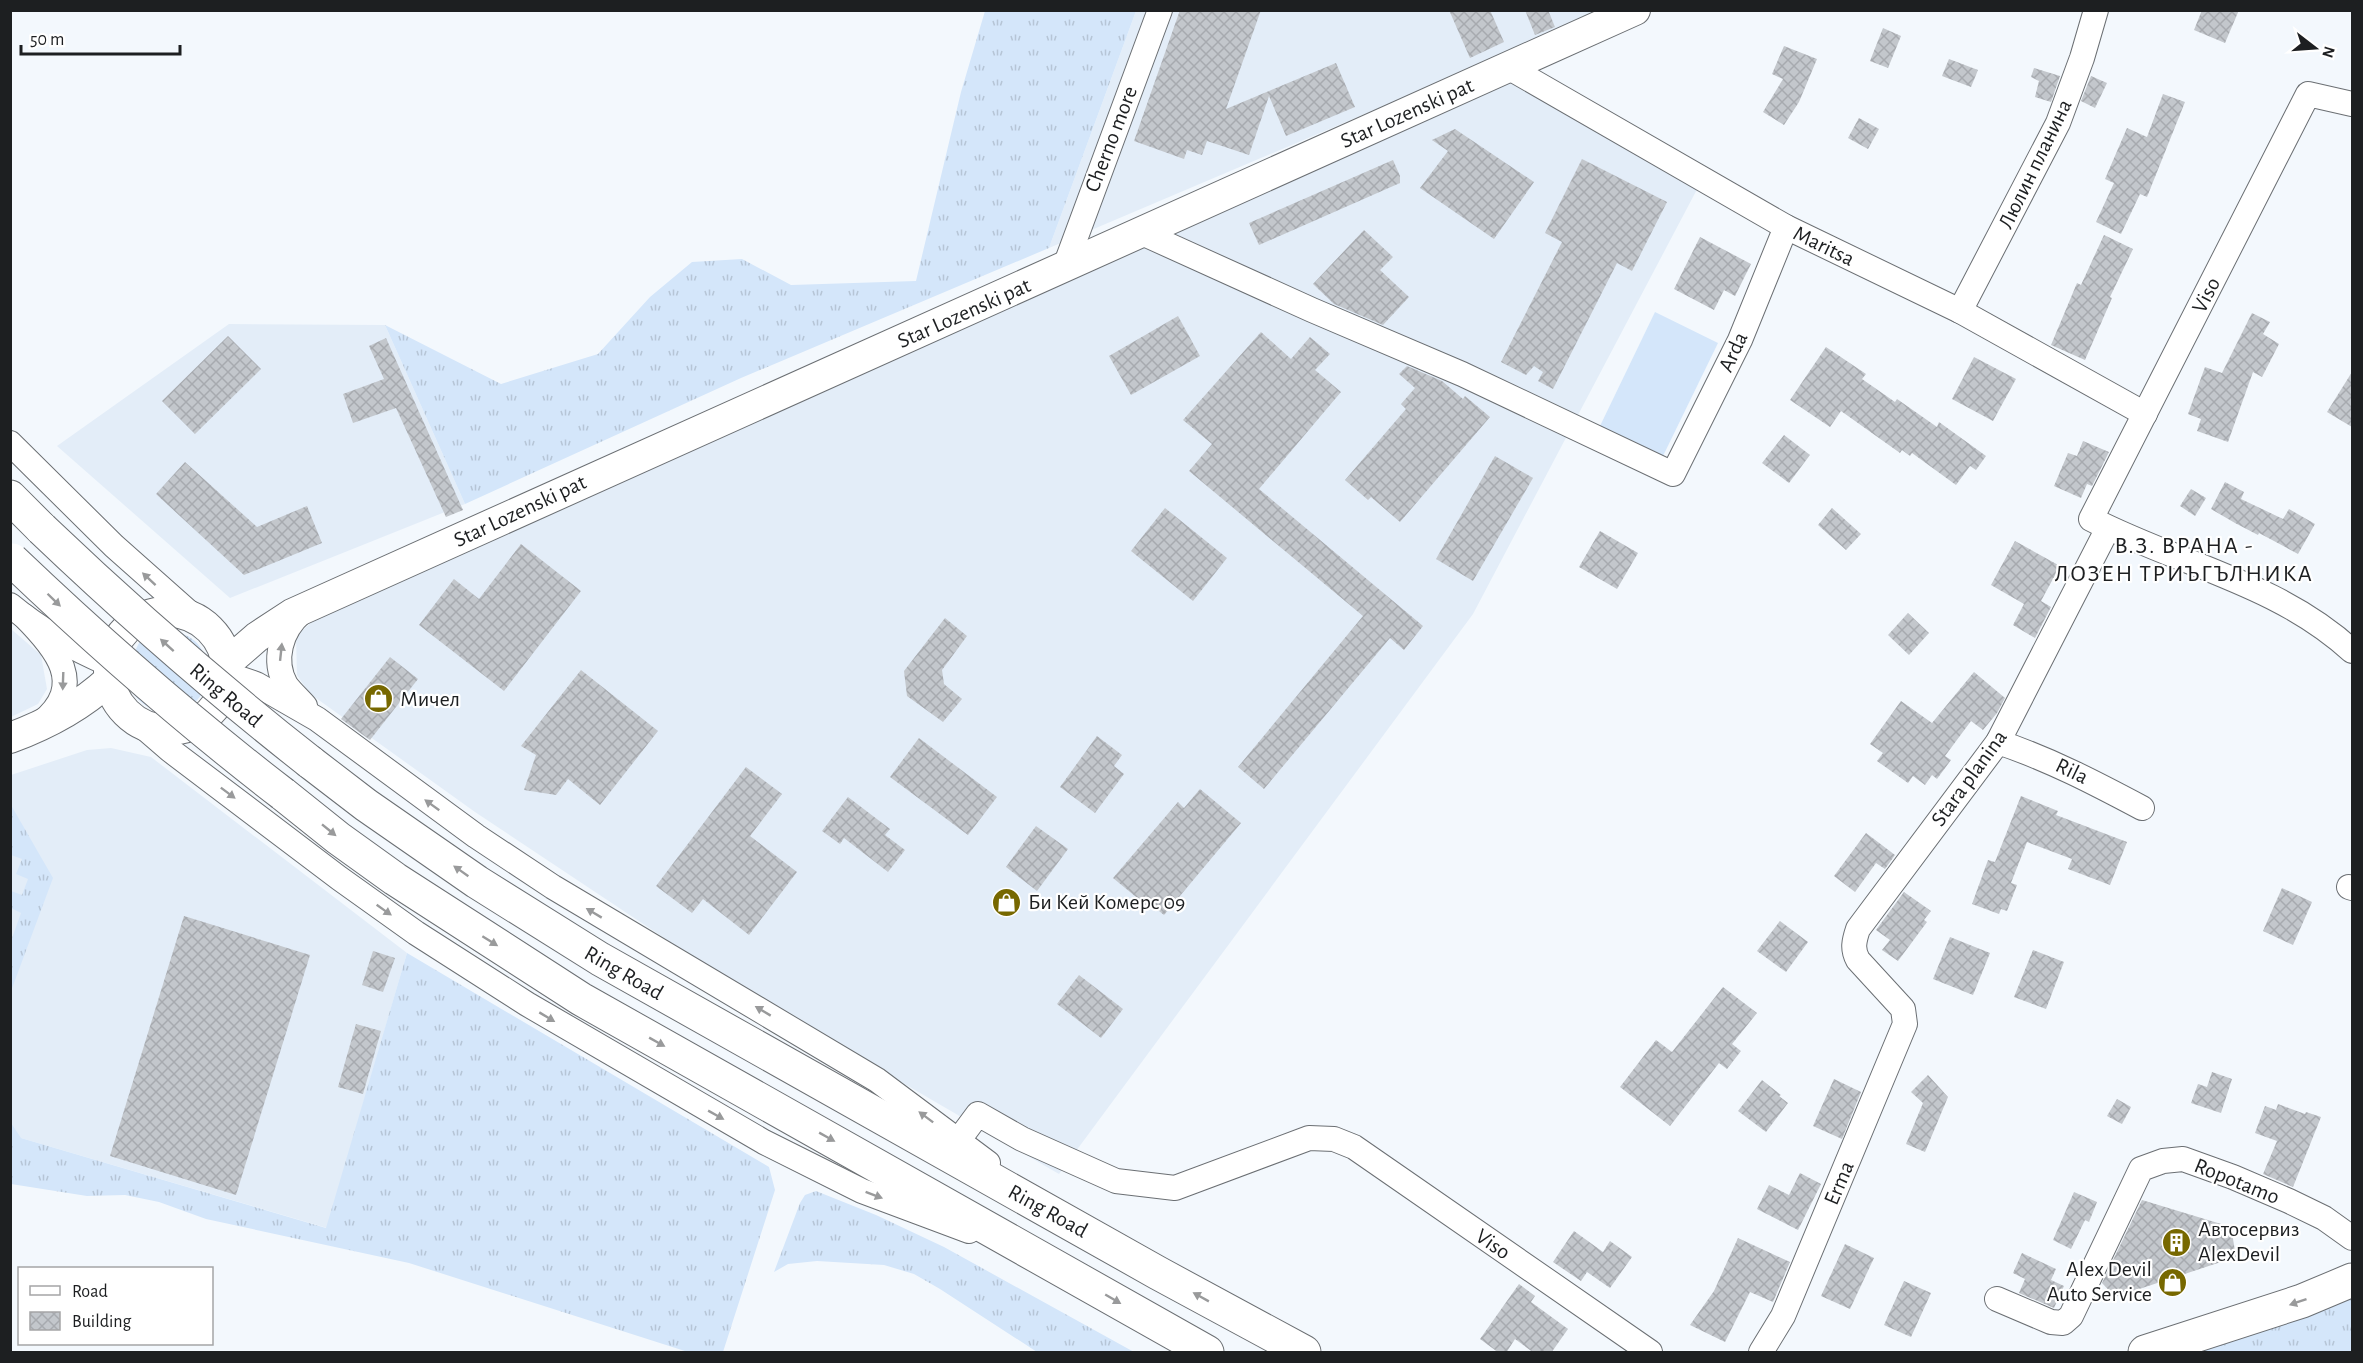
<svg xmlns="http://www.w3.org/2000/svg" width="2363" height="1363" viewBox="0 0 2363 1363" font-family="'Alegreya Sans',sans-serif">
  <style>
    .built { fill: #e3edf8 }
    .grass { fill: url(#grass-tufts) }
    .pitch { fill: #d4e6fa }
    .building { fill: url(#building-cross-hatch) }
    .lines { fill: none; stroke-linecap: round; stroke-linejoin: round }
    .minor-casing { stroke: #6b6f73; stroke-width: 26 }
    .tertiary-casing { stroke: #6b6f73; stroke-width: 32 }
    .trunk-casing { stroke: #6b6f73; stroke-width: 35 }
    .minor { stroke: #fff; stroke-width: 24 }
    .tertiary { stroke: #fff; stroke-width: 30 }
    .trunk { stroke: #fff; stroke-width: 33 }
    .trunk-bridge-casing { stroke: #6b6f73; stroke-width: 35; stroke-linecap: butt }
    .trunk-bridge { stroke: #fff; stroke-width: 33 }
    .oneway { fill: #999a9b }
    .labels { text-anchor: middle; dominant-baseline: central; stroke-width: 4.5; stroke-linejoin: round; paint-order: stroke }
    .street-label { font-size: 22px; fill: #1d1f21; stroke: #fff }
    .poi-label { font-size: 22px; fill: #1d1f21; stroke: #fff; text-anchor: start }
    .neighbourhood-label { font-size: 24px; letter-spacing: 1.5px; fill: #1d1f21; stroke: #fff }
  </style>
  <defs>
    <pattern id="grass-tufts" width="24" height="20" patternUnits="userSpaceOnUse" patternTransform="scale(1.5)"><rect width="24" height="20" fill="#d4e6fa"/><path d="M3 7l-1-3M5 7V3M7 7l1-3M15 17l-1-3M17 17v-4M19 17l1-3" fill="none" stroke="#b6c5d6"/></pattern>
    <pattern id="building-cross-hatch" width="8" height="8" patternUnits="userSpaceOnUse" patternTransform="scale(1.5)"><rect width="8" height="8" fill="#c3c7cc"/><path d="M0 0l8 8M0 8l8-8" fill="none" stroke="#a7aaaf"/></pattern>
  </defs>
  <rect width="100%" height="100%" fill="#f3f8fd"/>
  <g class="built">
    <polygon points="1136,11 1607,11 1049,248"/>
    <polygon points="1524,76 1703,178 1473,614 1059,1174 738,987 475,812 309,693 297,675 296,636 314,620"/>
    <polygon points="229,324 385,325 465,504 230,598 57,446"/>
    <polygon points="11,629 41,655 47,689 38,704 11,717"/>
    <polygon points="111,748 151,757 407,953 327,1228 21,1138 11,1168 11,775 87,750"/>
  </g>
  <g class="grass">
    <polygon points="985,11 1136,11 1049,248 741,378 465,504 385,325 501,384 598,354 650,297 692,262 742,259 791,285 916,281 961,92"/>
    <path d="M167,630C195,634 208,648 207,676C206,688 201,700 189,706C184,709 177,709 171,710C159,712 147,709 138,699C136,697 131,691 131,688C128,677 133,647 142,640C148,635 160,633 167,630Z"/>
    <polygon points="11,805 53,878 11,991 11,941 21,913 11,908 11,891 22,895 28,879 16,874 22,859 11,855"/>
    <polygon points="407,953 769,1167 775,1190 723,1352 688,1352 409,1263 206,1219 159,1202 125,1195 87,1196 11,1184 11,1123 21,1138 326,1228"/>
    <polygon points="816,1191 876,1215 944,1247 1134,1352 1037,1352 940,1289 914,1274 884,1265 817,1261 788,1264 774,1272 800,1203 805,1195"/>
    <polygon points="2352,1294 2352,1352 2189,1352"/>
  </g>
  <polygon class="pitch" points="1655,312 1718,343 1663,456 1600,426"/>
  <g class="building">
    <polygon points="1180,10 1261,10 1226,109 1336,63 1355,107 1286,136 1269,96 1249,155 1207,141 1202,155 1187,150 1184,159 1134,141"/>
    <polygon points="1449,10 1490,10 1504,42 1470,58"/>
    <polygon points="1525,10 1548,10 1555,27 1535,35"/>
    <polygon points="2202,10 2239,10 2225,43 2194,30"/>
    <polygon points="1883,28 1901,36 1888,68 1870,61"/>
    <polygon points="1784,46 1817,59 1799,102 1784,125 1763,112 1783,79 1772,74"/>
    <polygon points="1949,59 1978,70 1971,87 1942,76"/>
    <polygon points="2034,68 2060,76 2051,102 2035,97 2039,81 2031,77"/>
    <polygon points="2091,76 2107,83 2095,108 2081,101"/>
    <polygon points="2163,94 2185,102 2147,197 2140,194 2121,234 2096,222 2114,183 2105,179 2127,128 2147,137"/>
    <polygon points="1859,118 1879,129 1868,149 1848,138"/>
    <polygon points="1455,129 1534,182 1494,239 1420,188 1448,151 1432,140"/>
    <polygon points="1582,159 1667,202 1632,271 1617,263 1553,389 1538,381 1543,372 1534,366 1526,375 1501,362 1562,242 1545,233"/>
    <polygon points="1393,160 1400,176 1400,183 1259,245 1249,223"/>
    <polygon points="1364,230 1393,257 1380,270 1409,297 1383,325 1334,304 1313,284"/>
    <polygon points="2104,235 2133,249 2110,297 2112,298 2085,360 2051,345 2077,283 2081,285"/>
    <polygon points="1700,237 1751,264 1735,296 1724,290 1714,310 1674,289"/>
    <polygon points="2252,313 2270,322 2263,334 2279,344 2262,377 2253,372 2228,442 2197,431 2201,419 2188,414 2205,367 2222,373"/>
    <polygon points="1178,316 1200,356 1131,395 1109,356"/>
    <polygon points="1261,332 1291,359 1310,337 1330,354 1315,370 1341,392 1259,489 1423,626 1404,650 1390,638 1264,789 1238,767 1363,616 1189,471 1212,444 1183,420"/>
    <polygon points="228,336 261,369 195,434 162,401"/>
    <polygon points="386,338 463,510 446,517 396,408 353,423 343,394 384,379 369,346"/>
    <polygon points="1826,347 1866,374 1862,379 1895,402 1897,399 1937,427 1939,422 1986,456 1976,470 1970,466 1956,485 1912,453 1910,456 1902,450 1900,453 1841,411 1830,427 1790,400"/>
    <polygon points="1974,357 2016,379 1993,421 1952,399"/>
    <polygon points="1407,366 1442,381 1463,399 1465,396 1490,417 1400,522 1371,497 1368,500 1345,480 1406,409 1401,404 1415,388 1399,374"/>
    <polygon points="2352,372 2352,427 2327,412"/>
    <polygon points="1784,435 1810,455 1789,483 1762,463"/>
    <polygon points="2083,441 2109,452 2092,486 2087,484 2081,498 2054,486 2068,453 2077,456"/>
    <polygon points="1495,456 1533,478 1473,581 1436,559"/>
    <polygon points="185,462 257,527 307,506 322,543 244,575 156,494"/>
    <polygon points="2225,482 2244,492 2241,499 2283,519 2289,509 2315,524 2298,554 2259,533 2258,535 2235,523 2211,509"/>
    <polygon points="2191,489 2206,498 2195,516 2180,506"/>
    <polygon points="1165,508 1227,558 1193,601 1131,551"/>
    <polygon points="1832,508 1861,534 1846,550 1818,525"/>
    <polygon points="1600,531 1638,553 1617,589 1579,567"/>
    <polygon points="2015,541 2060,566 2041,601 2051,607 2035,638 2013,625 2024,604 1991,585"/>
    <polygon points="521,544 581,591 504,691 419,625 454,579 479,599"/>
    <polygon points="1908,613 1929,633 1909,655 1888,635"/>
    <polygon points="945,618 967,636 942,670 944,684 962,699 943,722 907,696 904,671"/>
    <polygon points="390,657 418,679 370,740 341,719"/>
    <polygon points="581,670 658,731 600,805 568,779 556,795 524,790 536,755 521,746"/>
    <polygon points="1974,672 2005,698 1997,713 1983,730 1971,721 1945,756 1951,760 1937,779 1932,775 1925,785 1913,776 1908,783 1877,761 1883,753 1870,744 1901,701 1932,723"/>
    <polygon points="1097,736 1122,755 1114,766 1124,774 1095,813 1060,787"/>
    <polygon points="919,738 997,797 968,835 890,777"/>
    <polygon points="746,767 782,794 750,836 797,872 749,935 703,899 692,913 656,886"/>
    <polygon points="1200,789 1241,823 1164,915 1149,903 1147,906 1113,878 1178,802 1184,808"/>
    <polygon points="2021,796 2058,811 2056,815 2127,842 2110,885 2068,869 2072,859 2027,842 2011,883 2017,885 2007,911 2001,909 1999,914 1972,904 1988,860 1995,862"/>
    <polygon points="848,797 890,829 885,835 905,850 888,872 844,838 840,844 822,831"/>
    <polygon points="1036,826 1068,849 1037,891 1006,867"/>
    <polygon points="1866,833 1895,855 1885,869 1876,863 1855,892 1834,876"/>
    <polygon points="2282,888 2312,902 2293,945 2263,931"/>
    <polygon points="1904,892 1931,911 1924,920 1927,922 1898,961 1882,950 1890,940 1876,930"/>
    <polygon points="184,916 310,955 236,1195 110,1156"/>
    <polygon points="1780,921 1808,942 1786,972 1757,951"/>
    <polygon points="1950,937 1990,953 1973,995 1933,979"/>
    <polygon points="2033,950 2064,962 2046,1009 2014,997"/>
    <polygon points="373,951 395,958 383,992 362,985"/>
    <polygon points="1079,975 1123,1009 1101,1038 1057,1004"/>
    <polygon points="1723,987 1757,1013 1732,1044 1741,1051 1727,1069 1719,1063 1670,1126 1620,1087 1656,1040 1672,1052"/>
    <polygon points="356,1024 381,1031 363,1094 338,1087"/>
    <polygon points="2212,1072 2232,1079 2221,1113 2191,1103 2198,1084 2207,1087"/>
    <polygon points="1928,1075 1948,1097 1925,1152 1906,1144 1923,1103 1911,1092"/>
    <polygon points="1834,1079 1861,1092 1842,1139 1813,1126"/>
    <polygon points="1762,1080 1781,1095 1779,1096 1788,1103 1766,1132 1738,1111"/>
    <polygon points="2117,1099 2131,1107 2122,1124 2107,1116"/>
    <polygon points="2278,1104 2305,1114 2306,1112 2321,1117 2293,1187 2263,1174 2277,1141 2255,1133 2265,1106 2276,1110"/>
    <polygon points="1800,1173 1821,1184 1798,1230 1757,1209 1769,1185 1789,1195"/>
    <polygon points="2074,1192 2097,1202 2089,1222 2085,1220 2071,1249 2053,1240"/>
    <polygon points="2142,1200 2231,1227 2236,1257 2115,1297 2102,1283"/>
    <polygon points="1574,1231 1603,1252 1610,1241 1632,1257 1610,1288 1587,1272 1581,1281 1553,1262"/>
    <polygon points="1738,1238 1790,1262 1773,1302 1750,1292 1725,1342 1690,1325 1714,1291"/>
    <polygon points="1845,1244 1874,1258 1850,1309 1821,1296"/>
    <polygon points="2022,1253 2056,1269 2051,1280 2064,1286 2054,1308 2019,1293 2025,1279 2013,1273"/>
    <polygon points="1904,1281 1931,1293 1911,1337 1884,1325"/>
    <polygon points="1519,1284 1535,1296 1531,1302 1568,1329 1551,1353 1534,1353 1515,1339 1506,1353 1499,1353 1480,1339"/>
  </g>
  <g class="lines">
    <defs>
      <g id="minor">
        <polyline points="1508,67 1786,227 1960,311 2145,414"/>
        <path d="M2352,104L2308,94L2091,519C2178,564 2278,583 2352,651"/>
        <polyline points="1142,233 1312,310 1462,374 1673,474 1740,340 1786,227"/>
        <polyline points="1064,269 1160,10"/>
        <polyline points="1960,311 2058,123 2082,58 2096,10"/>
        <polyline points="10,443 114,546 194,617"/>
        <path d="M10,605C40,630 74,649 109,664"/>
        <path d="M302,612C281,630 272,660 286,685C291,692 299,699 305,706"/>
        <path d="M24,616C56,648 88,685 41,723"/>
        <polyline points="227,674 256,684 317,719 476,836 553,887 877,1080 988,1163"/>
        <polyline points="133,718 170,750 339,878 416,933 527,1004 764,1142 862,1191 969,1231"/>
        <path d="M1998,742C2049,759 2095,783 2142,808"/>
        <polyline points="2349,887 2352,888"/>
        <polyline points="958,1141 978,1114 1022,1139 1116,1181 1175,1188 1309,1138 1334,1139 1354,1147 1650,1352"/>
        <polyline points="1997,1299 2051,1322 2063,1323 2071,1316 2141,1169 2163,1161 2183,1159 2233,1177 2289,1201 2324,1218 2352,1238"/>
        <path d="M1761,1352L1783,1316L1905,1024L1903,1009L1858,960C1852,949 1854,941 1858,929L1998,742L2108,528"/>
      </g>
      <g id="tertiary">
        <circle cx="168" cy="671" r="59"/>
        <polyline points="227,663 257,637 292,614 1635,10"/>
        <path d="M10,738C48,724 80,707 109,680"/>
      </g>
      <g id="trunk">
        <polyline points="10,497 42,529"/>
        <polyline points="310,762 366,805 477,882 600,959 1158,1273 1304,1352"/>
        <polyline points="283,794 338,838 395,879 581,999 1207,1352"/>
        <polyline points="2145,1352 2302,1301 2352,1280"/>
      </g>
    </defs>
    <use href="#minor" class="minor-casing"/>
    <use href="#tertiary" class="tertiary-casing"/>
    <use href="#trunk" class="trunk-casing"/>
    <use href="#minor" class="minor"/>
    <use href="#tertiary" class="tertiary"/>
    <use href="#trunk" class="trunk"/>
    <defs>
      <g id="trunk-bridge">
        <path d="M42,529C128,611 217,689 310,762"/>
        <path d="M12,560C99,643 188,721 283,794"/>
      </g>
    </defs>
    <use href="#trunk-bridge" class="trunk-bridge-casing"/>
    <use href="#trunk-bridge" class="trunk-bridge"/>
  </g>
  <defs><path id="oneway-solid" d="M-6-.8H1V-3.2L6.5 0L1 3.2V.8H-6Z" transform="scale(1.5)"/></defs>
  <g class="oneway">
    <use href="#oneway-solid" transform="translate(149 579) rotate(-137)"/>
    <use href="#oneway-solid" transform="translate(54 600) rotate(44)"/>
    <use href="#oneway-solid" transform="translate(167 645) rotate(-138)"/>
    <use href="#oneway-solid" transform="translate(281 652) rotate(-84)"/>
    <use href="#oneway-solid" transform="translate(63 681) rotate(92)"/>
    <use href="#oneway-solid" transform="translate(228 793) rotate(37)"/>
    <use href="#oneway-solid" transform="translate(432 805) rotate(-144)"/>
    <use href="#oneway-solid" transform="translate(329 830) rotate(39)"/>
    <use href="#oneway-solid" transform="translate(461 871) rotate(-145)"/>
    <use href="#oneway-solid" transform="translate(384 910) rotate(35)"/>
    <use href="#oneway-solid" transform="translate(594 913) rotate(-149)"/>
    <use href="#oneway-solid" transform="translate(490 941) rotate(32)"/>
    <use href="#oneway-solid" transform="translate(763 1011) rotate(-149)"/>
    <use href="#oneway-solid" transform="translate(547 1017) rotate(31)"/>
    <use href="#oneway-solid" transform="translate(657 1042) rotate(29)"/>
    <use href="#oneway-solid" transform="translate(716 1115) rotate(29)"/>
    <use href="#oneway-solid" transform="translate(926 1117) rotate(-143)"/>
    <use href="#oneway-solid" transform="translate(827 1137) rotate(29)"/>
    <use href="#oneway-solid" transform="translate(874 1195) rotate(21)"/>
    <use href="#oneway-solid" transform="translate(1201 1297) rotate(-151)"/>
    <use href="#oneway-solid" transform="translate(1113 1299) rotate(30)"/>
    <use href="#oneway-solid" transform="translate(2298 1302) rotate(161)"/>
  </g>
  <defs>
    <symbol id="shop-disc" viewBox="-11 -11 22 22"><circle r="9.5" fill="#776800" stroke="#fff"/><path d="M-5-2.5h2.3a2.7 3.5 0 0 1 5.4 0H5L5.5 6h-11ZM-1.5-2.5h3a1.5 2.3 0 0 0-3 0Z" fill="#fff"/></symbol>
    <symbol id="building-disc" viewBox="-11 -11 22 22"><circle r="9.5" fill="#776800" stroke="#fff"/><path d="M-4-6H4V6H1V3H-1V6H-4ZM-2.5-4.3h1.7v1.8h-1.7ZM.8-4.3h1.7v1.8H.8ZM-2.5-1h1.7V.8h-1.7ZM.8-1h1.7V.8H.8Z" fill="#fff"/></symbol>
  </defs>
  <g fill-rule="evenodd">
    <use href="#shop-disc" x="362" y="682" width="33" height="33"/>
    <use href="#shop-disc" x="990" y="886" width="33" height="33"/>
    <use href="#building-disc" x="2160" y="1226" width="33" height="33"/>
    <use href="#shop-disc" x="2156" y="1266" width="33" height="33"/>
  </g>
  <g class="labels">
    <g class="street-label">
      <text transform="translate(1407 113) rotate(-24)">Star Lozenski pat</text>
      <text transform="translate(1111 139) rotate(-69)">Cherno more</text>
      <text transform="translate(2035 164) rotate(-64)">Люлин планина</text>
      <text transform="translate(1824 246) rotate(26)">Maritsa</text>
      <text transform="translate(2206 295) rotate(-63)">Viso</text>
      <text transform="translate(964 313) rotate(-24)">Star Lozenski pat</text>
      <text transform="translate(1733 352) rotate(-65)">Arda</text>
      <text transform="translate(520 511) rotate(-25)">Star Lozenski pat</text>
      <text transform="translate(226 695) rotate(40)">Ring Road</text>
      <text transform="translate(2072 771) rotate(26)">Rila</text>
      <text transform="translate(1969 778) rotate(-54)">Stara planina</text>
      <text transform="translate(624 973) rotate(30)">Ring Road</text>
      <text transform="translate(2237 1181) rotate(22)">Ropotamo</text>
      <text transform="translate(1839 1183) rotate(-67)">Erma</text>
      <text transform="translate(1048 1211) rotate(29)">Ring Road</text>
      <text transform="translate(1493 1244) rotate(35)">Viso</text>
    </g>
    <g class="poi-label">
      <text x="400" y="699">Мичел</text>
      <text x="1028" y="902">Би Кей Комерс 09</text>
      <text x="2198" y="1229">Автосервиз<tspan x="2198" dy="25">AlexDevil</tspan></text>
      <text x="2152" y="1269" text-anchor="end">Alex Devil<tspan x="2152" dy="25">Auto Service</tspan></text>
    </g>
    <g class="neighbourhood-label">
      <text x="2184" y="546">В.З. ВРАНА -<tspan x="2184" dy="28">ЛОЗЕН ТРИЪГЪЛНИКА</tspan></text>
    </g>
  </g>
  <rect width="2363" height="1363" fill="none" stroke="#1d1f21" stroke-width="24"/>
  <rect x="18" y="1267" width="195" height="78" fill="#ffffff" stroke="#a5a5a6" stroke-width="1.5"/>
  <rect x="30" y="1286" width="30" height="9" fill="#ffffff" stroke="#a5a5a6" stroke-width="1.5"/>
  <text x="72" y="1297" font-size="18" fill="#1d1f21">Road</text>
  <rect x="30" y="1312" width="30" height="18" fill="url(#building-cross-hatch)" stroke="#a5a5a6" stroke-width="1.5"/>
  <text x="72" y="1327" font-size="18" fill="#1d1f21">Building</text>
  <g transform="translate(2315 48) rotate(107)" stroke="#ffffff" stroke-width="4.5" paint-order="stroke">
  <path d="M0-4.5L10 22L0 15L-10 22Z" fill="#1d1f21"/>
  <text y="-9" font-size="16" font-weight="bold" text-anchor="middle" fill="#1d1f21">N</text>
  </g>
  <path d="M21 45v9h159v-9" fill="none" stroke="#1d1f21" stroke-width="3"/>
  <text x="30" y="45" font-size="18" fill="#1d1f21" stroke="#ffffff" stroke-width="4.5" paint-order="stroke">50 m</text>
</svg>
